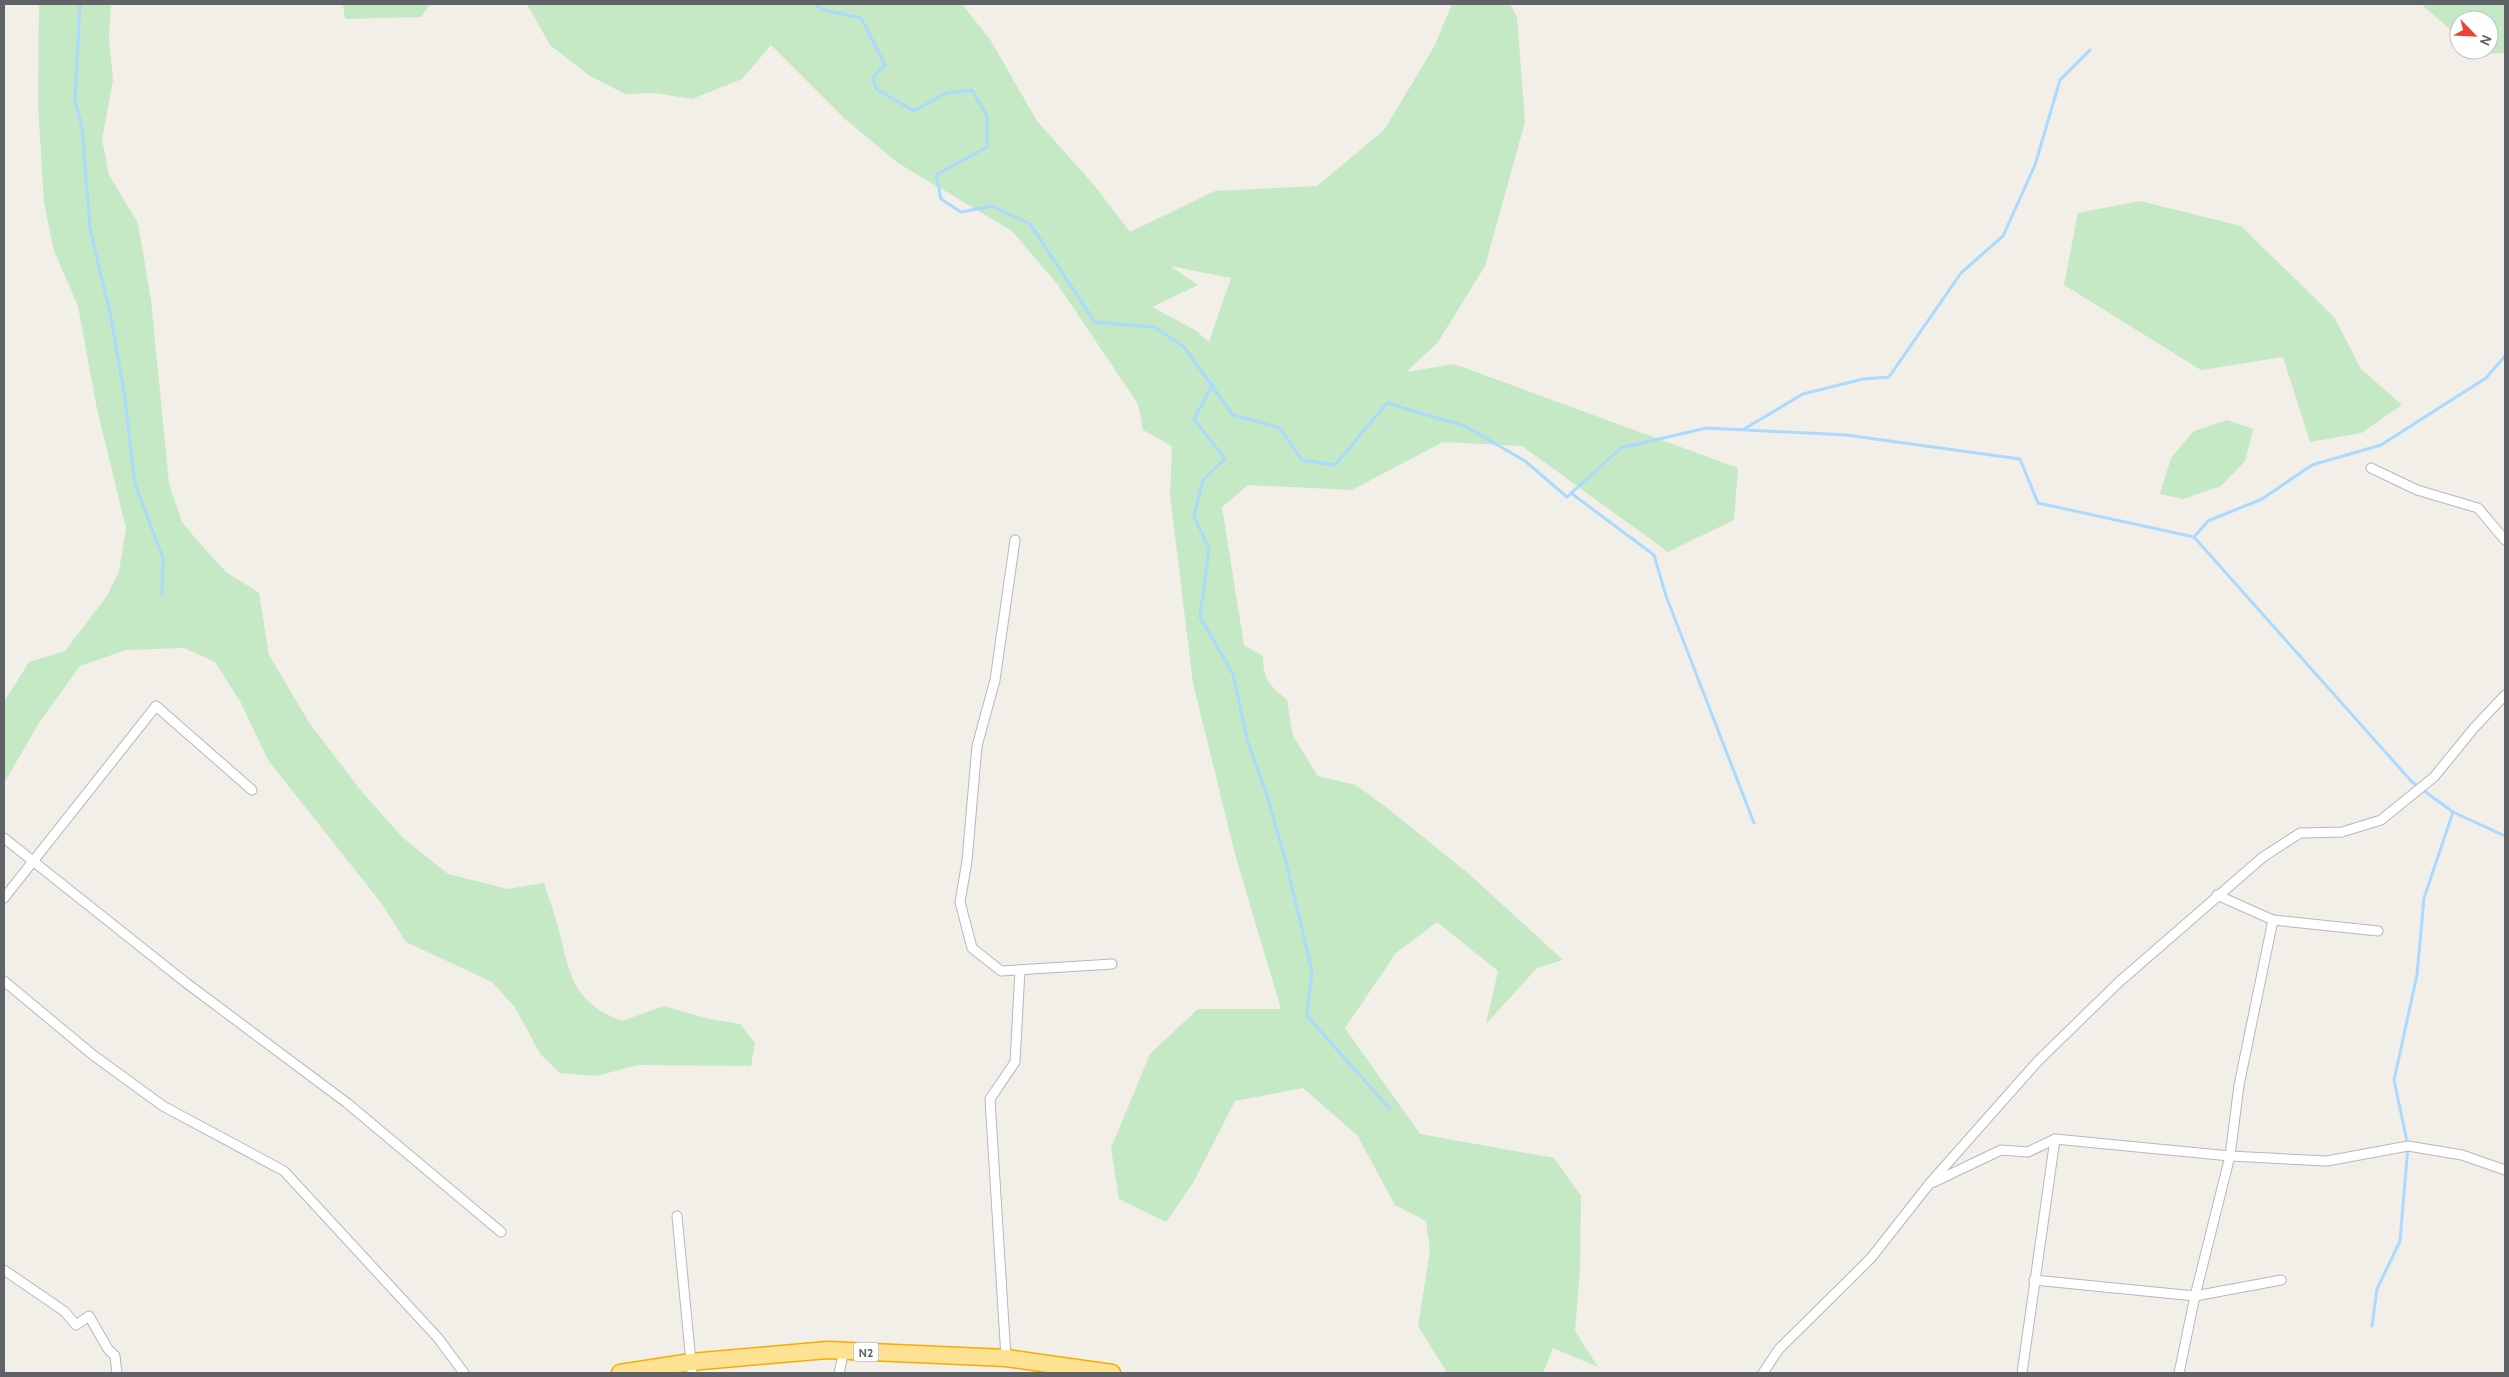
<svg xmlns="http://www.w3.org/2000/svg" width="2509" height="1377" viewBox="0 0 2509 1377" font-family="Cabin,sans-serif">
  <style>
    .green { fill: #c5e8c5; fill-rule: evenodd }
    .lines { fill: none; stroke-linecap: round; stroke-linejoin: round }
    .stream { stroke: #aadaff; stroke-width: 3 }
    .street-casing { stroke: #b5b8bc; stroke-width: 11 }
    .highway-casing { stroke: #f9ab00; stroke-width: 19 }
    .street { stroke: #fff; stroke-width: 9 }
    .highway { stroke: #fde293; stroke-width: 16 }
    .labels { text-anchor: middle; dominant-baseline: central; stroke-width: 4; stroke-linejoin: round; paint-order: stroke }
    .shield { fill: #fff; stroke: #8f9295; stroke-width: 1 }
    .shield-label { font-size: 12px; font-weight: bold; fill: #5f6368 }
  </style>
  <rect width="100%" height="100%" fill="#f1efe8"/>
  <g class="green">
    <path d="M39,4H111L109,39L113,80L102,139L109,175L138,223L151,300L169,484L182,522L202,546L226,572L259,593L269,655L310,724L362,792L403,838L448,874L508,889L544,883C549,899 555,915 559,931C571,978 573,1002 622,1021L664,1006L709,1019L740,1024L755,1043L751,1066L638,1065L596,1076L560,1073L541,1055L514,1006L492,982L406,942L382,904L268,760L241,703L215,662L184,648L126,650L80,666L39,723L4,783V702L29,662L65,651L107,596L119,571L126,528L97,409L78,306L54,251L44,203L38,103Z"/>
    <polygon points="343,4 430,4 421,17 345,19"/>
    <path d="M527,4H962L991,41L1037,121L1094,185L1130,232L1215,191L1317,186L1384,130L1434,47L1452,4H1510L1517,17L1525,122L1485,266L1438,342L1406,372L1454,364L1738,468L1734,520L1668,552L1522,446L1443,442L1352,490L1248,485L1222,507L1244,645L1263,656C1263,680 1270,685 1287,700L1293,736L1318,776L1356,785L1387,808L1469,874L1563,960L1537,968L1486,1024L1498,971L1437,922L1396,953L1345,1028L1420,1134L1554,1158L1581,1196L1580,1270L1575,1331L1598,1367L1553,1348L1543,1373H1447L1418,1326L1430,1251L1426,1221L1395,1205L1357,1135L1303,1088L1235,1101L1193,1183L1166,1222L1119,1199L1111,1148L1150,1054L1198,1009H1281L1235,854L1193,683L1170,495L1172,446L1143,430L1138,404L1058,285L1012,231L898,163L845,119L771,45L742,79L692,99L656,93L625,94L590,76L550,45ZM1170,266L1231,278L1209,342L1195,330L1152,307L1198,285Z"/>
    <polygon points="2421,4 2505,4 2505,53 2480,54 2474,50 2489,50 2489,20 2459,20 2459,37"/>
    <polygon points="2140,201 2241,226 2334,317 2361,369 2402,405 2361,433 2310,442 2283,357 2201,370 2064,285 2078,213"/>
    <polygon points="2227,420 2253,429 2245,461 2221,486 2183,499 2160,494 2171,458 2194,431"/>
  </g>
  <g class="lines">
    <g class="stream">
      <polyline points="80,4 75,101 82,127 90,228 111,318 124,392 135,484 163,558 162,595"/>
      <polyline points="815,4 823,10 861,18 885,65 873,77 876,89 914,111 946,93 972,90 987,116 987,147 936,175 941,199 961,212 992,206 1030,224 1095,322 1154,327 1184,347 1233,415 1280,428 1302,460 1335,465 1387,403 1465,426 1525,461 1567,497 1621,448 1706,428 1846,435 2020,459 2038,503 2194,537 2412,782 2453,812 2505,836"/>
      <polyline points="1213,384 1194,419 1225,459 1203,480 1194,516 1209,549 1200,617 1233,674 1247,740 1266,792 1285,858 1312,971 1307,1016 1390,1109"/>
      <polyline points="1744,429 1803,394 1863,379 1889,377 1961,273 2003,236 2035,165 2060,80 2090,50"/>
      <polyline points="1571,493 1654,555 1666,596 1754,823"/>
      <polyline points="2194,537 2208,521 2262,499 2312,465 2381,445 2486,378 2505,356"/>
      <polyline points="2372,1326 2377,1289 2400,1241 2408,1146 2394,1080 2417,975 2424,898 2453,812"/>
    </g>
    <defs>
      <g id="street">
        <polyline points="2371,468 2417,490 2478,508 2505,540"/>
        <polyline points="1015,540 995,680 977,746 967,861 960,902 972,948 1001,971 1112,964"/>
        <polyline points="4,838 185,982 347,1103 501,1232"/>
        <polyline points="2217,895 2273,920 2378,931"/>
        <polyline points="4,898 156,706 252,790"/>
        <polyline points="4,981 93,1055 163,1106 284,1171 438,1338 464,1373"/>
        <polyline points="1934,1182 2001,1150 2028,1152 2055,1139 2230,1156 2327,1161 2408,1146 2462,1155 2505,1170"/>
        <polyline points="677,1216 692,1373"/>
        <polyline points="4,1270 64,1311 76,1325 89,1316 108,1349 115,1356 117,1373"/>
        <polyline points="2034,1280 2195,1296 2281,1280"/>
        <polyline points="1006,1358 990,1099 1015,1062 1020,970"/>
        <polyline points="839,1373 844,1351"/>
        <polyline points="1763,1373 1779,1349 1871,1258 1930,1183 2038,1061 2119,982 2263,857 2300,833 2342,832 2381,820 2434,777 2474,728 2505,695"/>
        <polyline points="2022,1373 2055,1139"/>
        <polyline points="2179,1373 2195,1296 2230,1156 2239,1085 2273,920"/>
      </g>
      <polyline id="highway" points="620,1373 691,1362 827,1350 1006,1358 1112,1373"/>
    </defs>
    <use href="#street" class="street-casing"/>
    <use href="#highway" class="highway-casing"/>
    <use href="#street" class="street"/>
    <use href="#highway" class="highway"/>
  </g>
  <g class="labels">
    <rect class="shield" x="853.5" y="1342.5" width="25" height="19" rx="4"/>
    <g class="shield-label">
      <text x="866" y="1352">N2</text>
    </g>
  </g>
  <rect width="2509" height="1377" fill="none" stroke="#5f6368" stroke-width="10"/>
  <g transform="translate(2474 35) rotate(114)"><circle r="24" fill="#ffffff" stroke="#bfc1c3"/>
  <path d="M0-4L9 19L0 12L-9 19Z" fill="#ea4335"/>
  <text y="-8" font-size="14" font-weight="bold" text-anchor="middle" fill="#5f6368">N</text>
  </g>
</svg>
